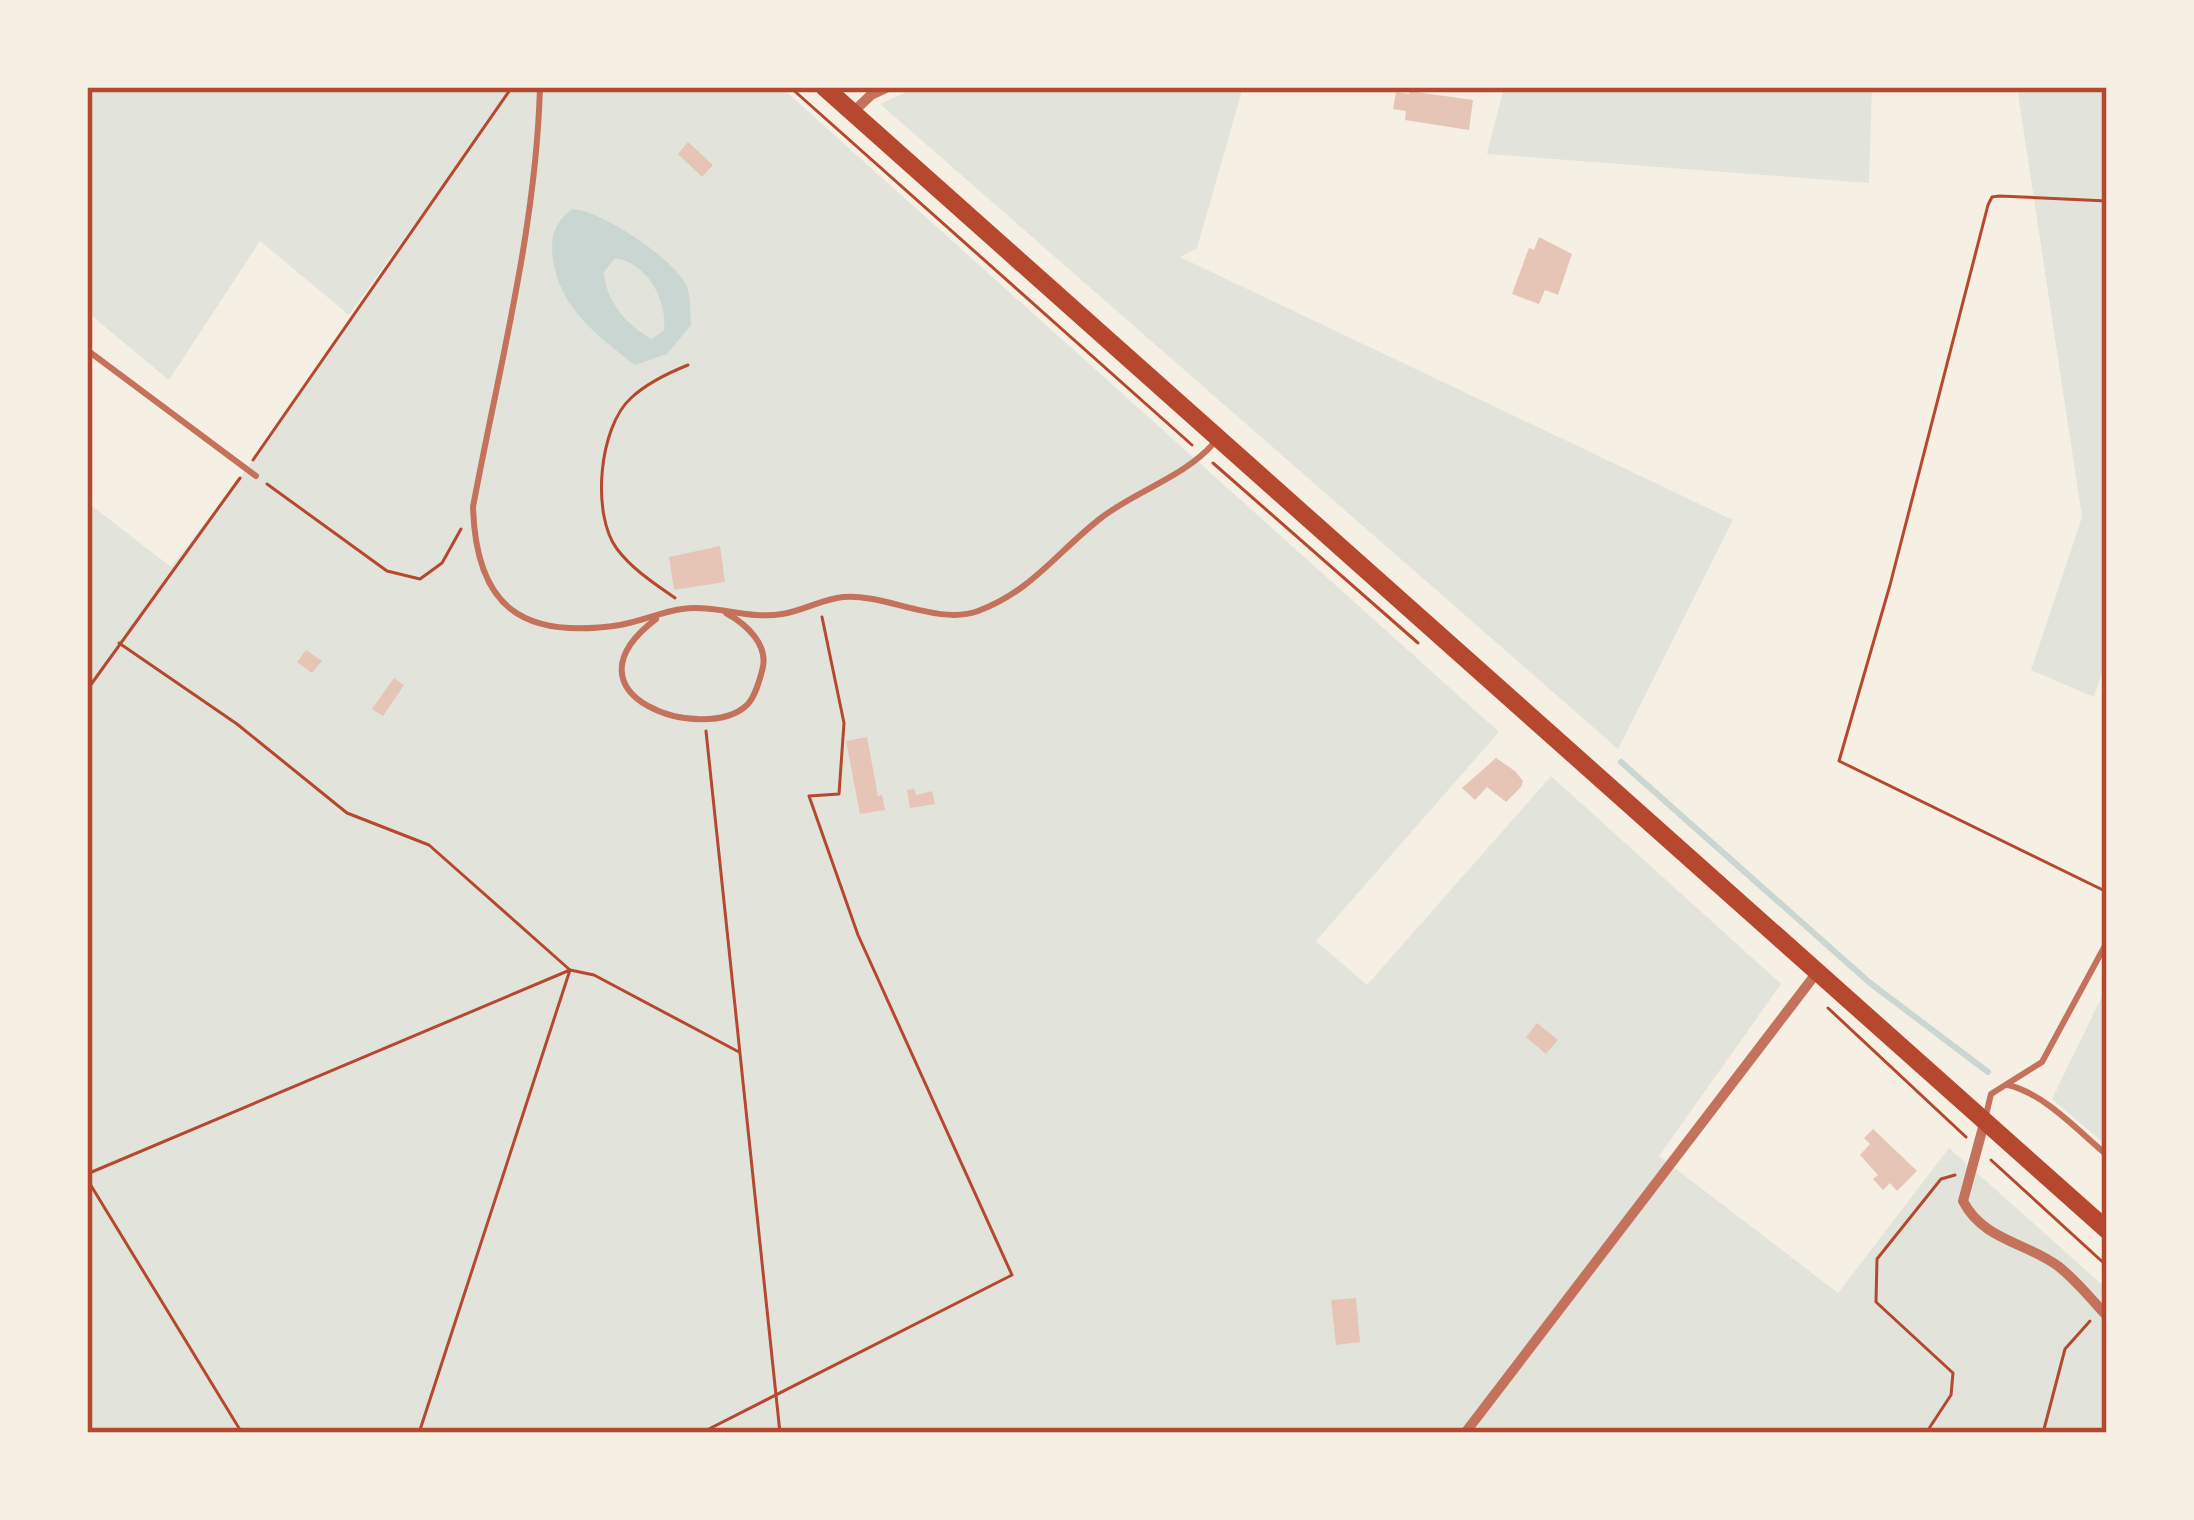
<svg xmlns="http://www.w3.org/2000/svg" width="2194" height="1520" viewBox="0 0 2194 1520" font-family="'Roboto Condensed',sans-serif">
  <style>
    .green { fill: #e2e4dc }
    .water { fill: #c9d6d2; fill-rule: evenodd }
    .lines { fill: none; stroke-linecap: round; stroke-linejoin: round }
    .stream { stroke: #c9d6d2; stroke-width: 6 }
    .building { fill: #e6c5b7 }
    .path { stroke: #b5482f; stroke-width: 3 }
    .service { stroke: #c5725c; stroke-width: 6 }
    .minor { stroke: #c5725c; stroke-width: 10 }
    .primary { stroke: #b5482f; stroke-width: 18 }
    .neatline { fill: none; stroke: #b5482f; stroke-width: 4.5 }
  </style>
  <rect width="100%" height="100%" fill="#f6efe4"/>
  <g class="green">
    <polygon points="87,87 781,87 1499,732 1316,941 1367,985 1551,776 1781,984 1659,1156 1838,1293 1949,1148 2107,1289 2107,1433 87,1433 87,502 171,567 257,455 438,191 349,315 260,241 169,380 87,312"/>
    <polygon points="917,87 1243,87 1197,248 1180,257 1733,520 1618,749 880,104"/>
    <polygon points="1504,87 1872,87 1869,183 1487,154"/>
    <polygon points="2017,87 2107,87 2107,657 2094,697 2031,670 2082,517"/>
    <polygon points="2107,986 2107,1146 2052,1099"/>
  </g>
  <path class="water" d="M572,209C601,210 676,260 687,287C691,298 690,314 691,325L667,354L635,365C597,335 561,310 553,260C550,237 554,223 572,209ZM615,258C648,264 667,299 664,330L652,339C627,326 605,300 604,272Z"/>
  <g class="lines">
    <polyline class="stream" points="1621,762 1870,983 1988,1072"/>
  </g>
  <g class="building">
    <polygon points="1409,91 1473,100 1469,130 1405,120 1406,111 1393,109 1396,92 1409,94"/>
    <polygon points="688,142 713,165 702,177 678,154"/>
    <polygon points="1539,237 1572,254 1558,295 1545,290 1539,304 1512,294 1529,248 1534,250"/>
    <polygon points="720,546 725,582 674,590 669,557"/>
    <polygon points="306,650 322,661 312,673 297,662"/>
    <polygon points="394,678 404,685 383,716 372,709"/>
    <polygon points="867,737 878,796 882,795 885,810 860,814 846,741"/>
    <polygon points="1496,758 1515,771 1523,781 1521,787 1506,802 1487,787 1475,800 1462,788"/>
    <polygon points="914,789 916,795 932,791 935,804 910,808 907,790"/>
    <polygon points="1537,1023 1558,1040 1546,1054 1526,1037"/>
    <polygon points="1873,1129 1917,1171 1897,1191 1890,1183 1883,1190 1873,1179 1878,1175 1860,1155 1870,1144 1864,1138"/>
    <polygon points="1356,1298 1360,1342 1336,1345 1331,1300"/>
  </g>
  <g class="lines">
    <g class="path">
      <polyline points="790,87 1192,445"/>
      <polyline points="2107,201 1999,196 1992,197 1988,205 1890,585 1839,761 2107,892"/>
      <polyline points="253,460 512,87"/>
      <polyline points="1213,463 1418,643"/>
      <polyline points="267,484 387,571 420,579 442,563 461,529"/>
      <path d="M675,598C655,584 632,569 617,549C591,514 599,427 631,398C647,383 668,373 688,365"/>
      <polyline points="119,643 237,724 347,813 429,845 570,970 594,975 739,1052"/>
      <polyline points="87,690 240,478"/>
      <polyline points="706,731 780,1433"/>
      <polyline points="1828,1008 1966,1137"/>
      <polyline points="1991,1160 2107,1266"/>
      <polyline points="87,1174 570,970 419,1433"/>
      <polyline points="87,1179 242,1433"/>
      <polyline points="701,1433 1012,1275 858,935 809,796 839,794 844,723 822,617"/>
      <polyline points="1926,1433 1951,1395 1953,1373 1876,1302 1877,1259 1941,1179 1955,1175"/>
      <polyline points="2043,1433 2065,1349 2090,1321"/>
    </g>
    <g class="service">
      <path d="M540,87C536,229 499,367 473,507C476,607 522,640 620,625C642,621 661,612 682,609C715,604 749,620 782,614C803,611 822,599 843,597C884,593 938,626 978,611C1032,591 1058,551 1101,518C1137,490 1183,478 1214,443"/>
      <polyline points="87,350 256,476"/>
      <path d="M656,619C555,696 705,745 747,705C755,697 759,682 762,671C770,645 746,624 726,613"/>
      <path d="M2008,1085C2045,1094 2078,1131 2107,1155"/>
      <polyline points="1986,1115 1991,1094 2042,1062 2107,942"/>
    </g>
    <g class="minor">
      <polyline points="853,112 871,95 888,87"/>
      <path d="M1985,1120L1963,1201C1983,1240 2025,1242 2058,1266C2076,1280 2091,1299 2107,1316"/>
      <polyline points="1465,1433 1818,971"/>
    </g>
    <polyline class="primary" points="824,87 2107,1230"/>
  </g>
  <rect width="2194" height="1520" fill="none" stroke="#f6efe4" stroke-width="180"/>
  <rect x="90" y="90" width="2014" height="1340" class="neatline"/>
</svg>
